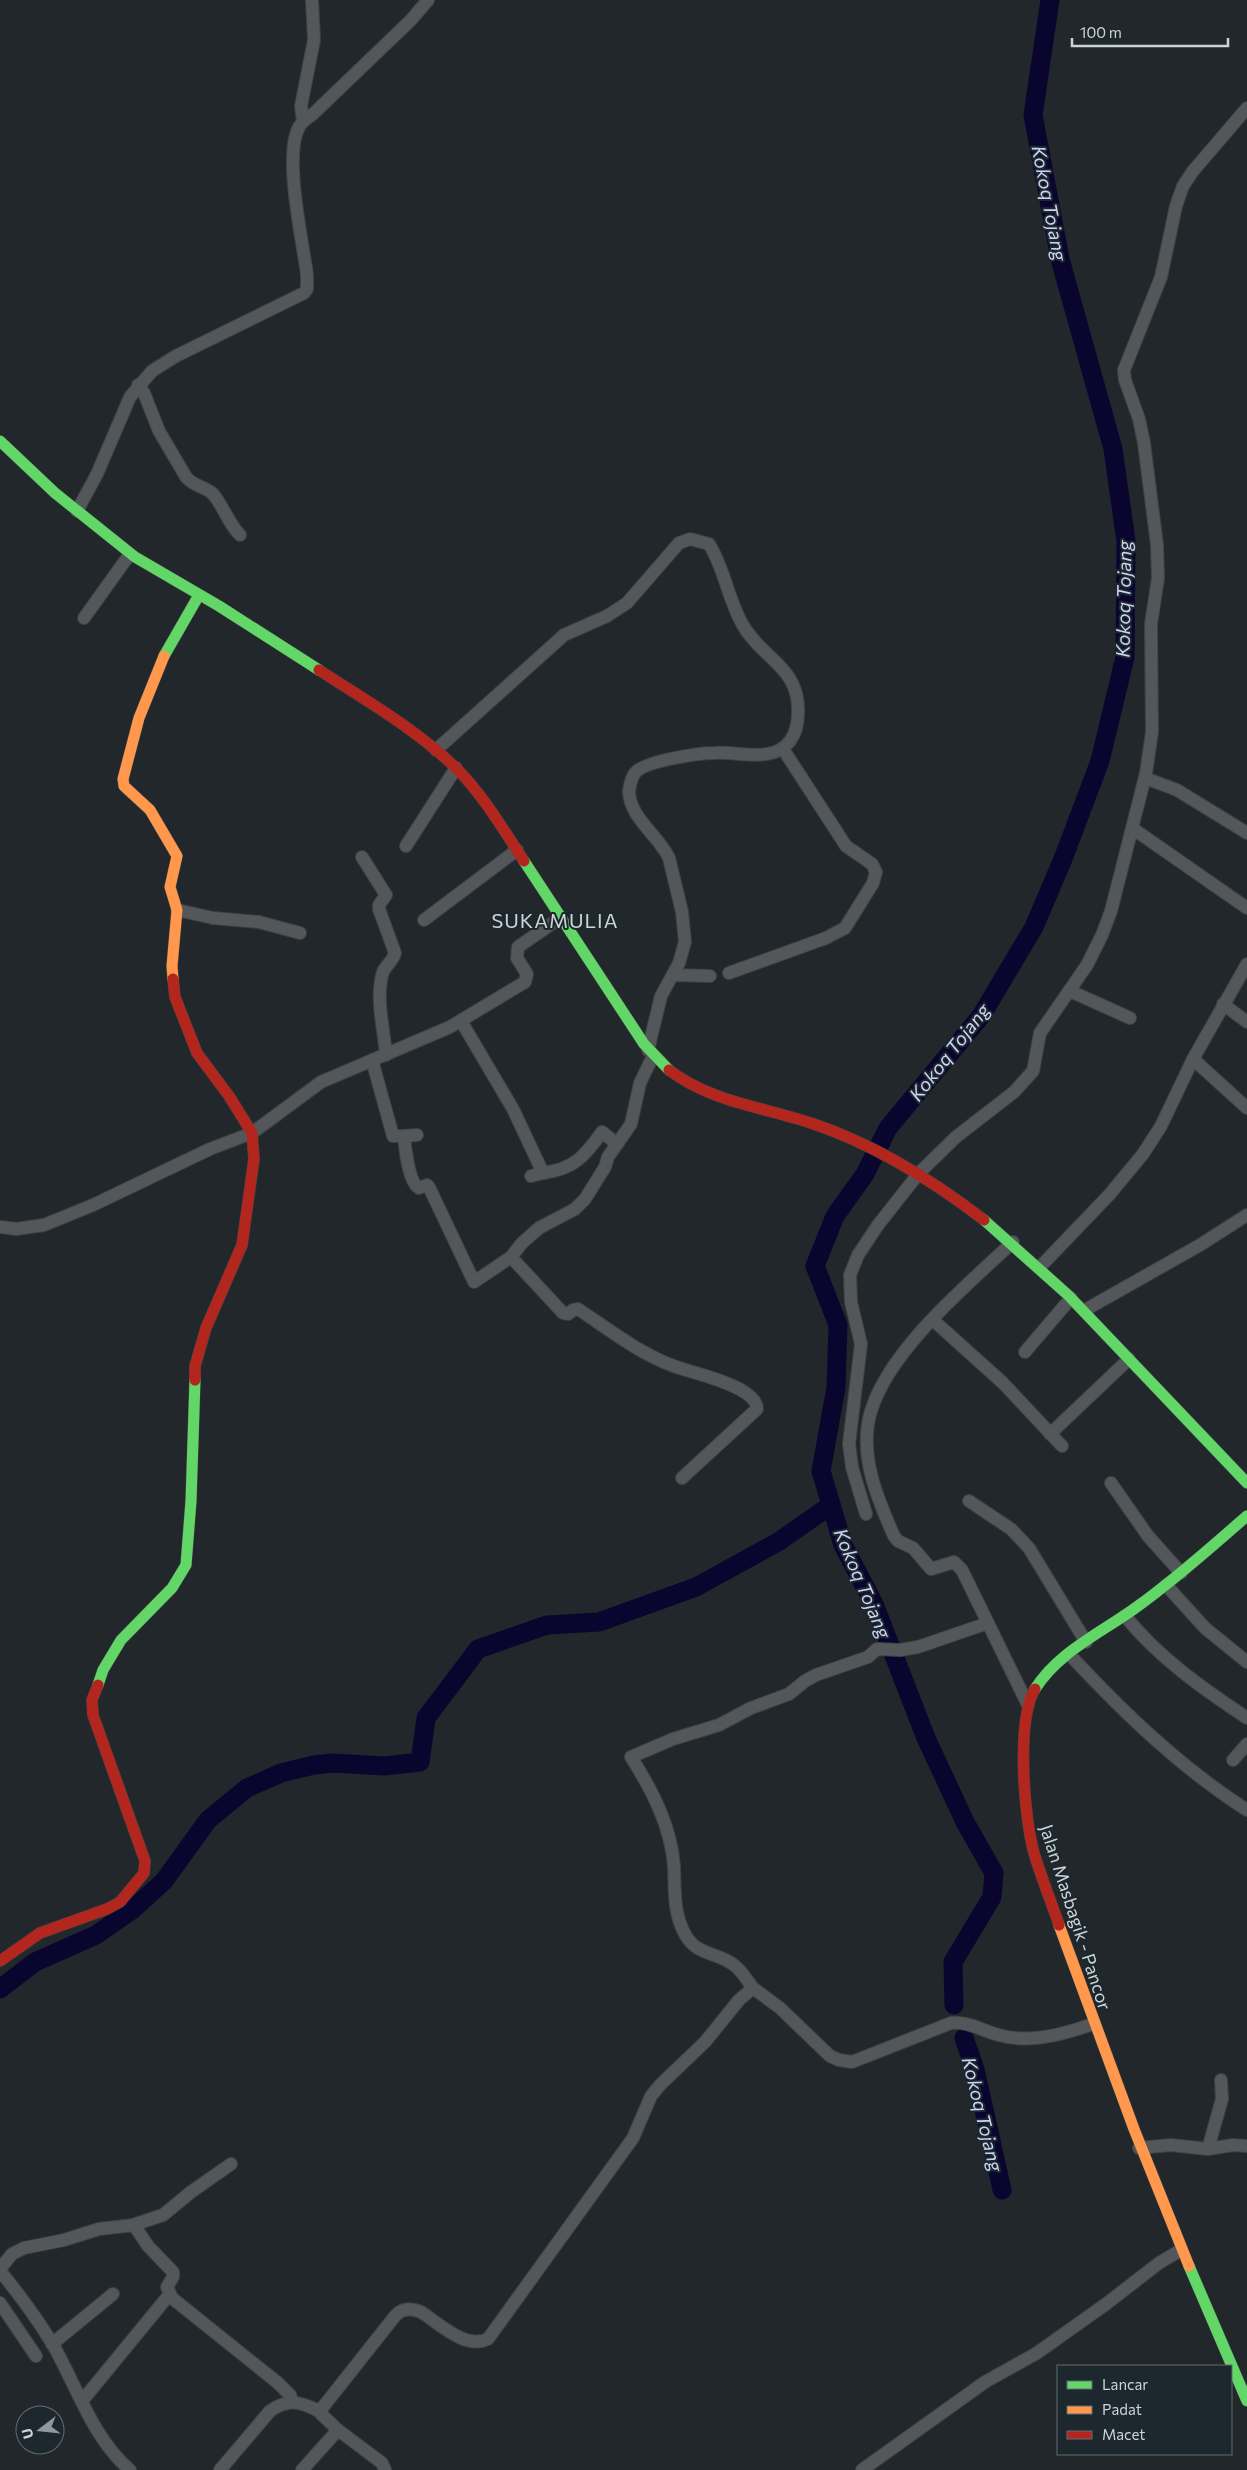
<svg xmlns="http://www.w3.org/2000/svg" width="1247" height="2470" viewBox="0 0 1247 2470" font-family="Commissioner,sans-serif">
  <style>
    .lines { fill: none; stroke-linecap: round; stroke-linejoin: round }
    .river { stroke: #0a052f; stroke-width: 19 }
    .street-casing { stroke: #3d4345; stroke-width: 14 }
    .fast-casing { stroke: #3d4345; stroke-width: 12 }
    .slow-casing { stroke: #3d4345; stroke-width: 12 }
    .jam-casing { stroke: #3d4345; stroke-width: 12 }
    .street { stroke: #53575a; stroke-width: 12 }
    .fast { stroke: #63d668; stroke-width: 11 }
    .slow { stroke: #ff974d; stroke-width: 11 }
    .jam { stroke: #b3261e; stroke-width: 11 }
    .labels { text-anchor: middle; dominant-baseline: central; stroke-width: 4; stroke-linejoin: round; paint-order: stroke }
    .street-label { font-size: 18px; fill: #cdd4d8; stroke: #1d282e }
    .water-label { font-size: 19px; font-style: italic; fill: #cdd3f4; stroke: #1d282e }
    .quarter-label { font-size: 20px; letter-spacing: 1px; fill: #cdd4d8; stroke: #1d282e }
  </style>
  <rect width="100%" height="100%" fill="#21272a"/>
  <g class="lines">
    <g class="river">
      <polyline points="0,1989 35,1962 96,1935 132,1910 164,1881 208,1820 247,1788 281,1773 314,1765 333,1763 384,1766 420,1762 426,1718 478,1649 547,1625 599,1622 696,1587 778,1542 831,1505"/>
      <polyline points="954,2005 953,1962 992,1897 994,1873 965,1822 926,1738 874,1604 843,1545 821,1471 836,1388 838,1325 815,1266 835,1216 865,1174 888,1128 981,1016 1034,927 1063,859 1100,761 1125,657 1126,541 1113,449 1060,259 1033,115 1050,0"/>
      <polyline points="964,2038 975,2069 1002,2190"/>
    </g>
    <defs>
      <g id="street">
        <polyline points="303,122 301,106 314,40 312,0"/>
        <path d="M138,385L144,393L159,431L186,477C194,487 205,486 213,494C224,507 228,523 240,535"/>
        <path d="M77,511L97,474L130,397L152,371L176,356L304,293L307,289V275C303,242 283,156 299,127C302,121 308,118 313,114L411,20L428,0"/>
        <polyline points="84,618 130,554"/>
        <path d="M436,750L564,635L607,616L627,603L679,543L690,539L709,544C725,569 728,601 744,627C764,660 800,668 798,713C798,724 796,733 790,741C773,764 738,751 714,753C699,753 644,761 635,773C631,778 630,785 629,791C629,817 659,836 669,858L682,912L685,942L679,963L661,996L648,1050"/>
        <polyline points="1145,778 1177,790 1247,833"/>
        <polyline points="1132,828 1247,908"/>
        <polyline points="406,846 456,768"/>
        <path d="M362,857L386,895L379,905V909L395,953C393,961 386,965 383,972C375,997 384,1029 386,1055"/>
        <polyline points="177,910 213,918 259,922 300,933"/>
        <polyline points="424,920 517,850"/>
        <polyline points="729,973 826,938 845,928 873,883 876,872 872,864 846,846 783,749"/>
        <polyline points="674,975 710,976"/>
        <polyline points="1070,991 1130,1018"/>
        <polyline points="1223,1004 1247,1022"/>
        <polyline points="461,1021 513,1109 543,1173 531,1176"/>
        <polyline points="1193,1059 1247,1108"/>
        <polyline points="372,1060 393,1136 404,1136"/>
        <path d="M417,1135L404,1136C405,1148 409,1183 419,1188L427,1185L429,1187L474,1282L511,1257L563,1313L568,1314L573,1310L578,1309C613,1332 646,1359 686,1370C702,1375 757,1388 757,1409L682,1478"/>
        <path d="M543,1173C574,1169 585,1156 602,1132L617,1144"/>
        <polyline points="0,1227 16,1229 44,1225 93,1205 210,1149 252,1133 321,1082 450,1027 525,982 527,974 517,958 518,947 560,918"/>
        <path d="M1013,1242C967,1285 890,1349 871,1411C858,1453 877,1498 894,1536L898,1541L913,1548L931,1569L954,1562L962,1570L1028,1705"/>
        <polyline points="511,1257 522,1243 539,1228 575,1209 585,1199 605,1167 608,1157 631,1124 640,1083 653,1056"/>
        <polyline points="1040,1267 1109,1195 1143,1154 1161,1126 1193,1059 1247,964"/>
        <polyline points="1085,1310 1200,1245 1247,1215"/>
        <polyline points="933,1320 1003,1383 1062,1446"/>
        <polyline points="1025,1352 1071,1298"/>
        <polyline points="1050,1434 1129,1359"/>
        <polyline points="1111,1483 1148,1536 1181,1573"/>
        <polyline points="969,1501 1011,1529 1029,1548 1086,1642"/>
        <polyline points="866,1514 852,1467 849,1444 861,1344 851,1302 850,1275 858,1255 878,1225 919,1173 956,1137 1014,1092 1033,1071 1040,1033 1087,965 1102,935 1111,911 1146,773 1152,732 1151,624 1158,578 1157,545 1144,443 1139,419 1125,380 1124,370 1161,277 1176,206 1183,186 1193,171 1247,108"/>
        <polyline points="1166,1585 1205,1628 1247,1662"/>
        <path d="M1125,1616C1159,1658 1202,1688 1247,1718"/>
        <path d="M1069,1654C1123,1712 1181,1768 1247,1810"/>
        <polyline points="1233,1760 1247,1744"/>
        <path d="M753,1988C747,1980 742,1971 734,1965C718,1952 698,1956 686,1936C673,1914 675,1891 674,1866C671,1826 652,1790 631,1757L673,1739L719,1725L751,1708L789,1694L805,1681L816,1675L868,1657L877,1649L900,1650L918,1647L988,1623"/>
        <polyline points="1139,2148 1171,2145 1208,2149 1233,2145 1247,2146"/>
        <polyline points="1208,2149 1222,2099 1221,2080"/>
        <polyline points="133,2225 163,2215 191,2192 231,2164"/>
        <polyline points="0,2269 12,2254 24,2248 64,2240 99,2229 134,2225 148,2246 173,2272 173,2277 167,2287 172,2298 278,2383 290,2395 292,2400"/>
        <path d="M0,2271C19,2294 36,2317 52,2343C76,2384 92,2438 130,2470"/>
        <polyline points="0,2303 36,2356"/>
        <polyline points="52,2344 113,2294"/>
        <polyline points="82,2401 169,2295"/>
        <polyline points="317,2410 338,2430 382,2463 385,2470"/>
        <path d="M220,2470L270,2411C288,2399 298,2401 317,2410L323,2407L395,2316C402,2308 411,2308 421,2312C439,2323 465,2350 488,2339L633,2138L651,2096L661,2084L705,2042L739,2000L753,1988L780,2008L830,2056L839,2060L852,2062L951,2023C968,2021 983,2031 999,2035C1030,2044 1064,2034 1093,2024"/>
        <polyline points="302,2470 338,2430"/>
        <polyline points="862,2470 985,2382 1037,2353 1106,2304 1159,2263 1181,2250"/>
      </g>
      <g id="fast">
        <polyline points="0,441 55,493 135,557 219,606 319,670"/>
        <polyline points="164,656 199,595"/>
        <polyline points="524,861 644,1044 669,1070"/>
        <polyline points="984,1220 1068,1295 1247,1483"/>
        <polyline points="98,1685 103,1670 121,1640 172,1588 186,1565 191,1501 195,1380"/>
        <path d="M1035,1689C1059,1651 1103,1632 1138,1606C1176,1579 1211,1547 1247,1516"/>
        <polyline points="1189,2266 1247,2401"/>
      </g>
      <g id="slow">
        <polyline points="164,656 139,718 123,779 124,786 150,810 177,856 170,887 177,910 172,966 173,979"/>
        <polyline points="1059,1925 1134,2129 1189,2266"/>
      </g>
      <g id="jam">
        <path d="M319,670C365,700 416,729 456,768C483,795 503,829 524,861"/>
        <polyline points="173,979 175,997 197,1053 229,1096 252,1133 254,1159 242,1245 206,1328 195,1366 195,1380"/>
        <path d="M669,1070C711,1102 763,1107 811,1123C874,1144 932,1180 984,1220"/>
        <path d="M1035,1689C1016,1720 1024,1818 1034,1853C1041,1877 1051,1901 1059,1925"/>
        <polyline points="0,1961 40,1933 107,1909 120,1902 144,1873 145,1861 93,1715 92,1700 98,1685"/>
      </g>
    </defs>
    <use href="#street" class="street-casing"/>
    <use href="#fast" class="fast-casing"/>
    <use href="#slow" class="slow-casing"/>
    <use href="#jam" class="jam-casing"/>
    <use href="#street" class="street"/>
    <use href="#fast" class="fast"/>
    <use href="#slow" class="slow"/>
    <use href="#jam" class="jam"/>
  </g>
  <g class="labels">
    <g class="street-label">
      <text transform="translate(1076 1917) rotate(72)">Jalan Masbagik - Pancor</text>
    </g>
    <g class="water-label">
      <text transform="translate(1050 203) rotate(79)">Kokoq Tojang</text>
      <text transform="translate(1123 599) rotate(-89)">Kokoq Tojang</text>
      <text transform="translate(949 1052) rotate(-52)">Kokoq Tojang</text>
      <text transform="translate(863 1583) rotate(67)">Kokoq Tojang</text>
      <text transform="translate(983 2114) rotate(76)">Kokoq Tojang</text>
    </g>
    <g class="quarter-label">
      <text x="555" y="920">SUKAMULIA</text>
    </g>
  </g>
  <rect x="1057" y="2365" width="175" height="90" fill="#1d282e" stroke="#636d72"/>
  <rect x="1067" y="2381" width="25" height="8" fill="#63d668" stroke="#636d72"/>
  <text x="1102" y="2390" font-size="15" fill="#cdd4d8">Lancar</text>
  <rect x="1067" y="2406" width="25" height="8" fill="#ff974d" stroke="#636d72"/>
  <text x="1102" y="2415" font-size="15" fill="#cdd4d8">Padat</text>
  <rect x="1067" y="2431" width="25" height="8" fill="#b3261e" stroke="#636d72"/>
  <text x="1102" y="2440" font-size="15" fill="#cdd4d8">Macet</text>
  <g transform="translate(40 2430) rotate(254)"><circle r="24" fill="#1d282e" stroke="#636d72"/>
  <path d="M0-4L9 19L0 12L-9 19Z" fill="#91979b"/>
  <text y="-8" font-size="14" font-weight="bold" text-anchor="middle" fill="#cdd4d8">U</text>
  </g>
  <path d="M1072 38v8h156v-8" fill="none" stroke="#cdd4d8" stroke-width="2.5"/>
  <text x="1080" y="38" font-size="15" fill="#cdd4d8" stroke="#1d282e" stroke-width="4" paint-order="stroke">100 m</text>
</svg>
